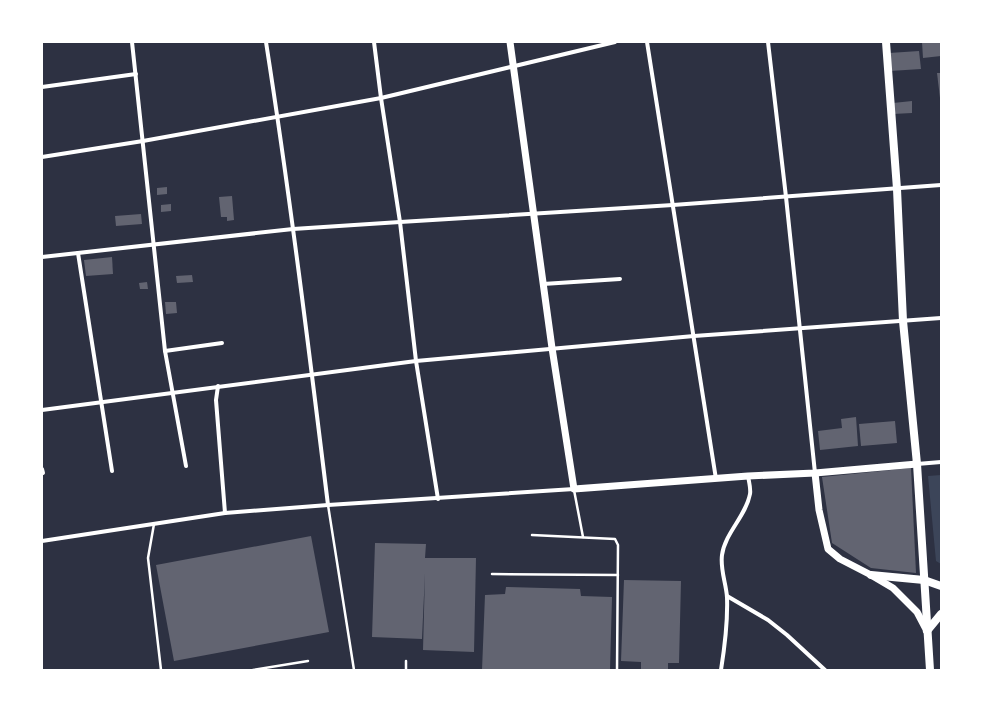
<svg xmlns="http://www.w3.org/2000/svg" width="983" height="712" viewBox="0 0 983 712" font-family="'IBM Plex Serif',serif">
  <style>
    .green { fill: #3c4559 }
    .building { fill: #626471 }
    .lines { fill: none; stroke-linecap: round; stroke-linejoin: round }
    .service { stroke: #fff; stroke-width: 2.5 }
    .minor { stroke: #fff; stroke-width: 4 }
    .secondary { stroke: #fff; stroke-width: 7 }
    .primary { stroke: #fff; stroke-width: 8 }
  </style>
  <rect width="100%" height="100%" fill="#2d3142"/>
  <polygon class="green" points="941,475 941,564 936,561 928,476"/>
  <g class="building">
    <polygon points="922,42 941,42 941,56 923,58"/>
    <polygon points="919,51 921,69 890,71 889,53"/>
    <polygon points="937,73 941,73 941,98 940,98"/>
    <polygon points="912,101 912,113 893,114 893,103"/>
    <polygon points="167,187 167,194 157,195 157,188"/>
    <polygon points="232,196 234,220 227,221 227,217 221,217 219,197"/>
    <polygon points="171,204 171,211 161,212 161,205"/>
    <polygon points="141,214 142,224 116,226 115,216"/>
    <polygon points="112,257 113,274 86,276 84,260"/>
    <polygon points="192,275 193,282 177,283 176,276"/>
    <polygon points="147,282 148,289 140,289 139,283"/>
    <polygon points="165,302 176,302 177,313 166,314"/>
    <polygon points="856,417 858,446 820,450 818,431 842,428 841,419"/>
    <polygon points="895,421 897,443 861,446 859,424"/>
    <polygon points="911,468 916,573 871,568 832,543 822,477"/>
    <polygon points="311,536 329,632 174,661 156,565"/>
    <polygon points="375,543 426,544 425,558 476,558 474,652 423,650 425,573 422,639 372,637"/>
    <polygon points="624,580 681,581 679,663 668,663 668,670 641,670 641,662 621,661"/>
    <polygon points="506,587 580,589 581,596 612,597 610,670 482,670 485,595 505,594"/>
  </g>
  <g class="lines">
    <g class="service">
      <polyline points="574,490 583,537"/>
      <polyline points="328,505 354,670"/>
      <polyline points="154,524 148,558 161,670"/>
      <polyline points="532,535 615,539 618,545 617,670"/>
      <polyline points="492,574 618,575"/>
      <polyline points="253,670 308,661"/>
      <polyline points="406,670 406,661"/>
    </g>
    <g class="minor">
      <polyline points="132,42 165,351 186,466"/>
      <path d="M266,42C290,196 309,350 328,505"/>
      <polyline points="374,42 381,98 400,222 416,361 438,499"/>
      <polyline points="647,42 716,479"/>
      <polyline points="768,42 786,197 815,473"/>
      <polyline points="42,87 136,74"/>
      <polyline points="42,157 143,141 381,98 615,42"/>
      <polyline points="78,253 112,471"/>
      <polyline points="42,257 293,229 400,222 673,205 941,185"/>
      <polyline points="543,284 620,279"/>
      <polyline points="165,351 222,343"/>
      <polyline points="218,386 216,400 225,513"/>
      <polyline points="42,410 416,361 694,336 941,318"/>
      <polyline points="917,464 941,462"/>
      <polyline points="42,469 43,473"/>
      <polyline points="42,541 225,513 328,505 574,489"/>
      <polyline points="727,596 768,620 787,635 825,670"/>
      <path d="M721,670C725,645 728,623 727,597C726,583 720,569 722,555C725,533 746,516 750,494C751,489 749,482 748,476"/>
    </g>
    <g class="secondary">
      <polyline points="510,42 552,348 574,489 748,476 815,473 917,464"/>
      <polyline points="815,473 819,510 828,549 840,559 871,575 893,588 917,612 927,631"/>
    </g>
    <g class="primary">
      <polyline points="886,42 897,189 903,321 917,464 930,670"/>
      <polyline points="871,575 924,580 941,586"/>
      <polyline points="927,631 941,614"/>
    </g>
  </g>
  <rect width="983" height="712" fill="none" stroke="#ffffff" stroke-width="86"/>
</svg>
